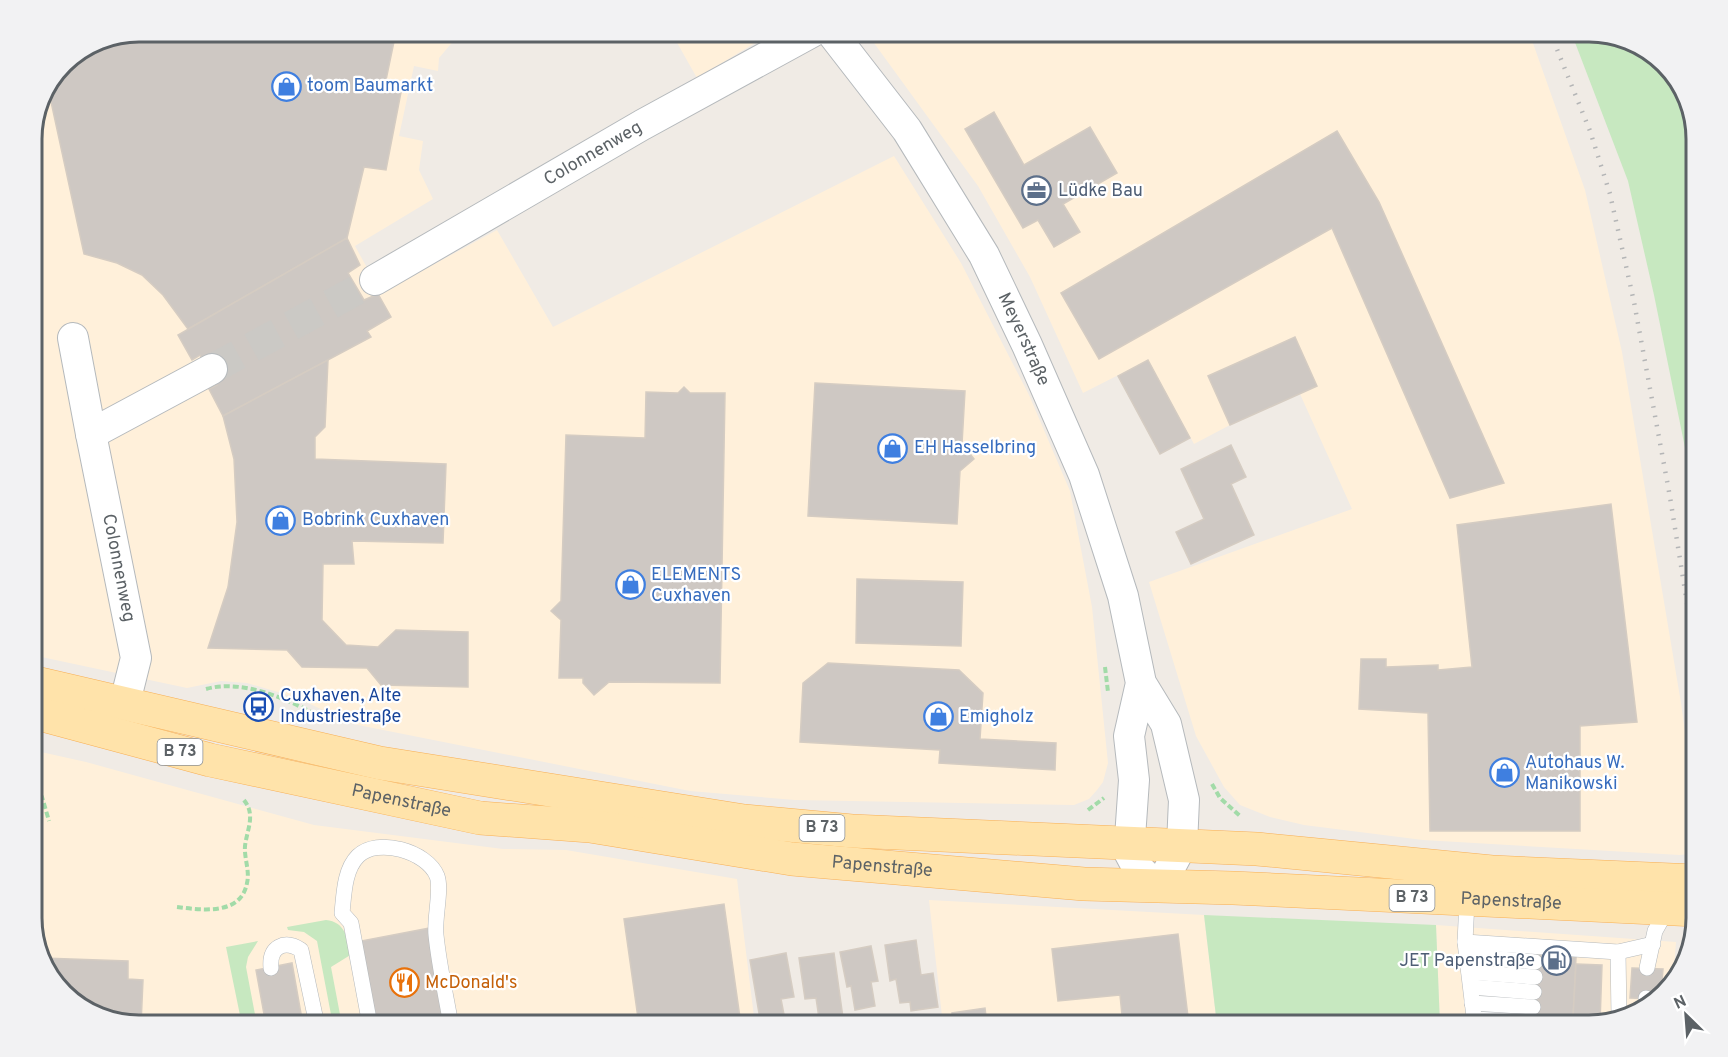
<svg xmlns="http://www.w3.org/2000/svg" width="1728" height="1057" viewBox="0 0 1728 1057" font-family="Overpass,sans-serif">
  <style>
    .commercial { fill: #fff0da }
    .green { fill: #c7e8c0 }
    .building { fill: #cec8c3; stroke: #d5ccc2; stroke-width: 1.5 }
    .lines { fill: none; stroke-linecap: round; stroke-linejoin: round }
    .street-tunnel { stroke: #cbc9c5; stroke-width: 30; stroke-dasharray: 30 15; stroke-linecap: butt }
    .lane-casing { stroke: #b5b9bc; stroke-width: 16 }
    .street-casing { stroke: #b5b9bc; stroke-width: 32 }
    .primary-casing { stroke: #f8af55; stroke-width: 34 }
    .path { stroke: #a2dba8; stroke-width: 4; stroke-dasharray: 6 3; stroke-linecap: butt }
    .lane { stroke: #fff; stroke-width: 15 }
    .street { stroke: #fff; stroke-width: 30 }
    .primary { stroke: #ffe3aa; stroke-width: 33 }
    .rail { stroke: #b4b5b6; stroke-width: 4.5; stroke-dasharray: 1.5 8; stroke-linecap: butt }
    .labels { text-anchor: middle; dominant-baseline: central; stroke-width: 4.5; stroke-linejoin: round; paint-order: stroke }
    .shield { fill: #fff; stroke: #8d9194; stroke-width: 1.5 }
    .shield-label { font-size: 16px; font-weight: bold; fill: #5c6266 }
    .shop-label { font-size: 18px; fill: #366cbe; stroke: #fff; text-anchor: start }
    .street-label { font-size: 18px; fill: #5c6266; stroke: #fff }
    .service-label { font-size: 18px; fill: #4e5e75; stroke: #fff; text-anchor: start }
    .transit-label { font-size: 18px; fill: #164399; stroke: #fff; text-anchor: start }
    .food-label { font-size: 18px; fill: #c56008; stroke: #fff; text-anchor: start }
    .rim { fill: none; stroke: #5c6266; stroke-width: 3 }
  </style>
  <rect width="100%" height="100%" fill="#f0ebe5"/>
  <g class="commercial">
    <polygon points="139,32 461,32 439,58 438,71 414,66 399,136 423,141 419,170 433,199 355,246 381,293 497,230 553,327 894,156 961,263 1029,395 1070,491 1092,607 1108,763 1103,782 1097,790 1089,799 1074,805 795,800 690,791 353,724 295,697 247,683 221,681 187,688 32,655 32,133 63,63 98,40"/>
    <polygon points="671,32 773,32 697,78"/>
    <polygon points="866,32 1529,32 1585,190 1622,352 1681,703 1696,812 1696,853 1680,855 1423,840 1304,825 1270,817 1240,805 1224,787 1196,736 1149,582 1352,509 1300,394 1230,425 1194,444 1148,360 1083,393 1030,277 978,186"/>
    <polygon points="32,750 86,762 314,825 503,849 566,850 737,879 755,1025 139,1025 85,1011 46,972 32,924"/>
    <polygon points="929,900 1204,915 1217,1025 943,1025"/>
    <polygon points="1436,925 1676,942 1673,981 1643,1011 1589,1025 1440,1025"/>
  </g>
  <g class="green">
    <polygon points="1571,32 1589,32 1643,46 1682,85 1696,133 1696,502 1654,295 1628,181"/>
    <polygon points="1204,915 1436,925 1440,1025 1217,1025"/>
    <path d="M326,920C345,922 347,937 352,954L331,967L342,1025H333L317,941L304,932L288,930L287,927Z"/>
    <polygon points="258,941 248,957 246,967 257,1025 242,1025 226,947"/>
  </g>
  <g class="building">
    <polygon points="139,32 396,32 386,80 403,82 386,170 364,167 347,238 188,329 163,295 142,275 117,263 84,254 50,97 63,63 98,40"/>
    <polygon points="994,112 1024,165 1090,127 1117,173 1063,204 1080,232 1054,247 1038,220 1023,228 965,129"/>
    <polygon points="1337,131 1379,202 1504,483 1450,498 1332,228 1099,359 1061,293"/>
    <polygon points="347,238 360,265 348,273 364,300 378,294 391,317 367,331 371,337 223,416 209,389 217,385 200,355 192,360 178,335"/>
    <polygon points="1295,337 1317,386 1230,425 1208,376"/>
    <polygon points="328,360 325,427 315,437 315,459 446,464 443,543 352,541 354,564 323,564 322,620 346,645 378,647 396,630 468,632 468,687 381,685 367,668 302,667 287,650 208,648 228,587 237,522 234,459 223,416"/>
    <polygon points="1148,360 1190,438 1160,454 1118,376"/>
    <polygon points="815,383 965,391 962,444 974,459 960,471 957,524 808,516"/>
    <polygon points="684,387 690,393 725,393 720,683 609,682 594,695 583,683 583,678 559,678 561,620 551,611 561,601 566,435 645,438 646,392 678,393"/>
    <polygon points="1231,445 1246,477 1231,484 1254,535 1191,564 1176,532 1204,519 1181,469"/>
    <polygon points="1611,504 1637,722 1580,726 1580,831 1430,831 1428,713 1359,709 1361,659 1386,659 1386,667 1438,665 1438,670 1472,667 1457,525"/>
    <polygon points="857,579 963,582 961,646 856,643"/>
    <polygon points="828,663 959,670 983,693 980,739 1056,743 1055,770 939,763 940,750 800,742 803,683"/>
    <polygon points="724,904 741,1025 639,1025 624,919"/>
    <polygon points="430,928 447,1025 377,1025 361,941"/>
    <polygon points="1178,934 1189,1025 1123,1025 1120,995 1058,1001 1052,949"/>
    <polygon points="916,940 921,975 933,973 938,1007 911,1011 910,1002 900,1003 896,979 890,981 885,945"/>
    <polygon points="871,946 878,981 871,982 875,1006 855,1010 851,986 847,987 840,952"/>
    <polygon points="786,953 794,997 781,999 786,1025 761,1025 750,960"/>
    <polygon points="834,953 844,1025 820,1025 816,998 805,999 799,958"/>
    <polygon points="1504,954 1576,957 1573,1018 1533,1016 1500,1025"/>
    <polygon points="42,958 128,961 128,979 143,980 141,1025 85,1011 46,972"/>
    <polygon points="292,963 303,1025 266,1025 256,970"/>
    <polygon points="1576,964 1602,965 1600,1023 1569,1025 1569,1018 1573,1018"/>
    <polygon points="1632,968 1663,969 1661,993 1655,999 1630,998"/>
    <polygon points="985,1008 987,1025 953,1025 952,1013"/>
  </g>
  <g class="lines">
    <polyline class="street-tunnel" points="212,369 375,280"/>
    <defs>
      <g id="lane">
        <polyline points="1467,901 1465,942 1475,1025"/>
        <polyline points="1465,942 1618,952 1653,944"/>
        <polyline points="1618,952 1619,1017"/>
        <polyline points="1467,956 1535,962"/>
        <path d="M271,968C269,947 284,939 301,950L317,1025"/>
        <polyline points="1647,968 1655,931 1668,908"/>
        <polyline points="1469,972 1535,977"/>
        <polyline points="1471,987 1534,992"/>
        <polyline points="1472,1003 1533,1007"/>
        <polyline points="1646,1008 1646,998"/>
        <polyline points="1474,1019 1533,1022"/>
        <path d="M370,1025L351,923L342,913C344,895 344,870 358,856C377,837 427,851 437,876C442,889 434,919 436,935C439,965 446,996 451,1025"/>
      </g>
      <g id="street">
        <path id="s1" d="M831,32L907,130L984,255L1027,345L1084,475L1123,596L1141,683L1166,724L1184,800L1182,845L1167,873L1156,886L1137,867L1129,852L1134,780L1129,736L1141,683"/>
        <path id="s2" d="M375,280L642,125L812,32"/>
        <polyline points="73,338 91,434"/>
        <polyline points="125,702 136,658 91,434 212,369"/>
      </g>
      <g id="primary">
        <polyline points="32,682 380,763 744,821 852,831 1257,849 1492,872 1696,881"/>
        <path id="s3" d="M32,712L210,760L480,818L590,826L792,859L1084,884L1233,888L1696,910"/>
      </g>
    </defs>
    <use href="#lane" class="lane-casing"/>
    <use href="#street" class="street-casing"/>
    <use href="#primary" class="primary-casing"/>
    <g class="path">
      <polyline points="1105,667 1108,692"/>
      <path d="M206,689C242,679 286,698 318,716"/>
      <polyline points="32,779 42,797 49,821"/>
      <polyline points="1212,784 1220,798 1240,816"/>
      <polyline points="1088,810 1104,798"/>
      <path d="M177,907C201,910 241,916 247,883C250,871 244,858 245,846C247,829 257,813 242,798"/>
    </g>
    <use href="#lane" class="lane"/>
    <use href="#street" class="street"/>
    <use href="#primary" class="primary"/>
    <polyline class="rail" points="1550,32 1590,131 1610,194 1634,302 1670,497 1696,659"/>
  </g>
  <defs>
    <symbol id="shop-ring" viewBox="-11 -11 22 22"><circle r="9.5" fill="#fff" stroke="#3f7fe0" stroke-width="1.5"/><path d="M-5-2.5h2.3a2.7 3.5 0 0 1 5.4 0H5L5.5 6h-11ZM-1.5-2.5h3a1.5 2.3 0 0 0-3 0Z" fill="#3f7fe0"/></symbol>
    <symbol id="office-ring" viewBox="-11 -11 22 22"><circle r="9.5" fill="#fff" stroke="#5c6f8a" stroke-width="1.5"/><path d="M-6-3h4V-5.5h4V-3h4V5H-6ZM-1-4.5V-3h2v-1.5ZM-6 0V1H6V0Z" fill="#5c6f8a"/></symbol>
    <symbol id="bus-ring" viewBox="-11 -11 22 22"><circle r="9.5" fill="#fff" stroke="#1a4fb4" stroke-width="1.5"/><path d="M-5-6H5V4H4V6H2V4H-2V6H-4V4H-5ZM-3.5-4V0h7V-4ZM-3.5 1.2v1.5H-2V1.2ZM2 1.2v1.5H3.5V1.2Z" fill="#1a4fb4"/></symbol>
    <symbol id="fuel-ring" viewBox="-11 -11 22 22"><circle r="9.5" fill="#fff" stroke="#5c6f8a" stroke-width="1.5"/><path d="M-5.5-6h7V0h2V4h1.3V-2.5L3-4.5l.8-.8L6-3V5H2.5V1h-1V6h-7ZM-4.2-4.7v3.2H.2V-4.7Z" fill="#5c6f8a"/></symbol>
    <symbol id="restaurant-ring" viewBox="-11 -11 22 22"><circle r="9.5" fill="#fff" stroke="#e8710a" stroke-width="1.5"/><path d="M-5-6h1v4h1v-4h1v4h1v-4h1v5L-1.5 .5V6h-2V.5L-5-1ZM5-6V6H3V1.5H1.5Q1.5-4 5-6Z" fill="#e8710a"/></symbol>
  </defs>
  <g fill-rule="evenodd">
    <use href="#shop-ring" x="270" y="70" width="33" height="33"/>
    <use href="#office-ring" x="1020" y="174" width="33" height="33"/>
    <use href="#shop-ring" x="876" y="432" width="33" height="33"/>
    <use href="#shop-ring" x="264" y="504" width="33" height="33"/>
    <use href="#shop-ring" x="614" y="568" width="33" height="33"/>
    <use href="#bus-ring" x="242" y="690" width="33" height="33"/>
    <use href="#shop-ring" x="922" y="700" width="33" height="33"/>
    <use href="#shop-ring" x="1488" y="756" width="33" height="33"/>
    <use href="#fuel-ring" x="1540" y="944" width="33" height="33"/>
    <use href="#restaurant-ring" x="388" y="966" width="33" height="33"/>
  </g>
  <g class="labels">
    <g class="shield">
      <rect x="157.5" y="739" width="45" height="26" rx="4.5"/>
      <rect x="799.5" y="815" width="45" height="26" rx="4.5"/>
      <rect x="1389.5" y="885" width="45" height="26" rx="4.5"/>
    </g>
    <g class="shield-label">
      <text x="180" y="752">B 73</text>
      <text x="822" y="828">B 73</text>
      <text x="1412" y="898">B 73</text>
    </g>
    <g class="shop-label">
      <text x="307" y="86">toom Baumarkt</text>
      <text x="914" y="448">EH Hasselbring</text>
      <text x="302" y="520">Bobrink Cuxhaven</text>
      <text x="651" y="575">ELEMENTS<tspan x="651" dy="21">Cuxhaven</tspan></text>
      <text x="959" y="717">Emigholz</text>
      <text x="1525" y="763">Autohaus W.<tspan x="1525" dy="21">Manikowski</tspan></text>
    </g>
    <g class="street-label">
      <text stroke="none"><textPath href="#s2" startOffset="252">Colonnenweg</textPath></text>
      <text stroke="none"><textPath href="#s1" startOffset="364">Meyerstraße</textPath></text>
      <text transform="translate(118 568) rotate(79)">Colonnenweg</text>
      <text stroke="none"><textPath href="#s3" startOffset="380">Papenstraße</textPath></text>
      <text stroke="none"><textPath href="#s3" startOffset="866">Papenstraße</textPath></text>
      <text stroke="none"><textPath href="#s3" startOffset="1496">Papenstraße</textPath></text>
    </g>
    <g class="service-label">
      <text x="1058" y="191">Lüdke Bau</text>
      <text x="1535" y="961" text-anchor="end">JET Papenstraße</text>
    </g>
    <g class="transit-label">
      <text x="280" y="696">Cuxhaven, Alte<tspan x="280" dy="21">Industriestraße</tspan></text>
    </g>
    <g class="food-label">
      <text x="425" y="983">McDonald's</text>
    </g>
  </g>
  <path d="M0 0H1728V1057H0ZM139 42H1589A97 97 0 0 1 1686 139V918A97 97 0 0 1 1589 1015H139A97 97 0 0 1 42 918V139A97 97 0 0 1 139 42Z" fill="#f2f2f3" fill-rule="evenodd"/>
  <path class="rim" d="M139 42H1589A97 97 0 0 1 1686 139V918A97 97 0 0 1 1589 1015H139A97 97 0 0 1 42 918V139A97 97 0 0 1 139 42Z"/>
  <g transform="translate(1686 1015) rotate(335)" stroke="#ffffff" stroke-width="4.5" paint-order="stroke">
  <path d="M0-4.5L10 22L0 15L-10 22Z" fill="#5c6266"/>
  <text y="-9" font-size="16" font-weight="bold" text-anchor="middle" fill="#5c6266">N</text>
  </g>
</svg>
